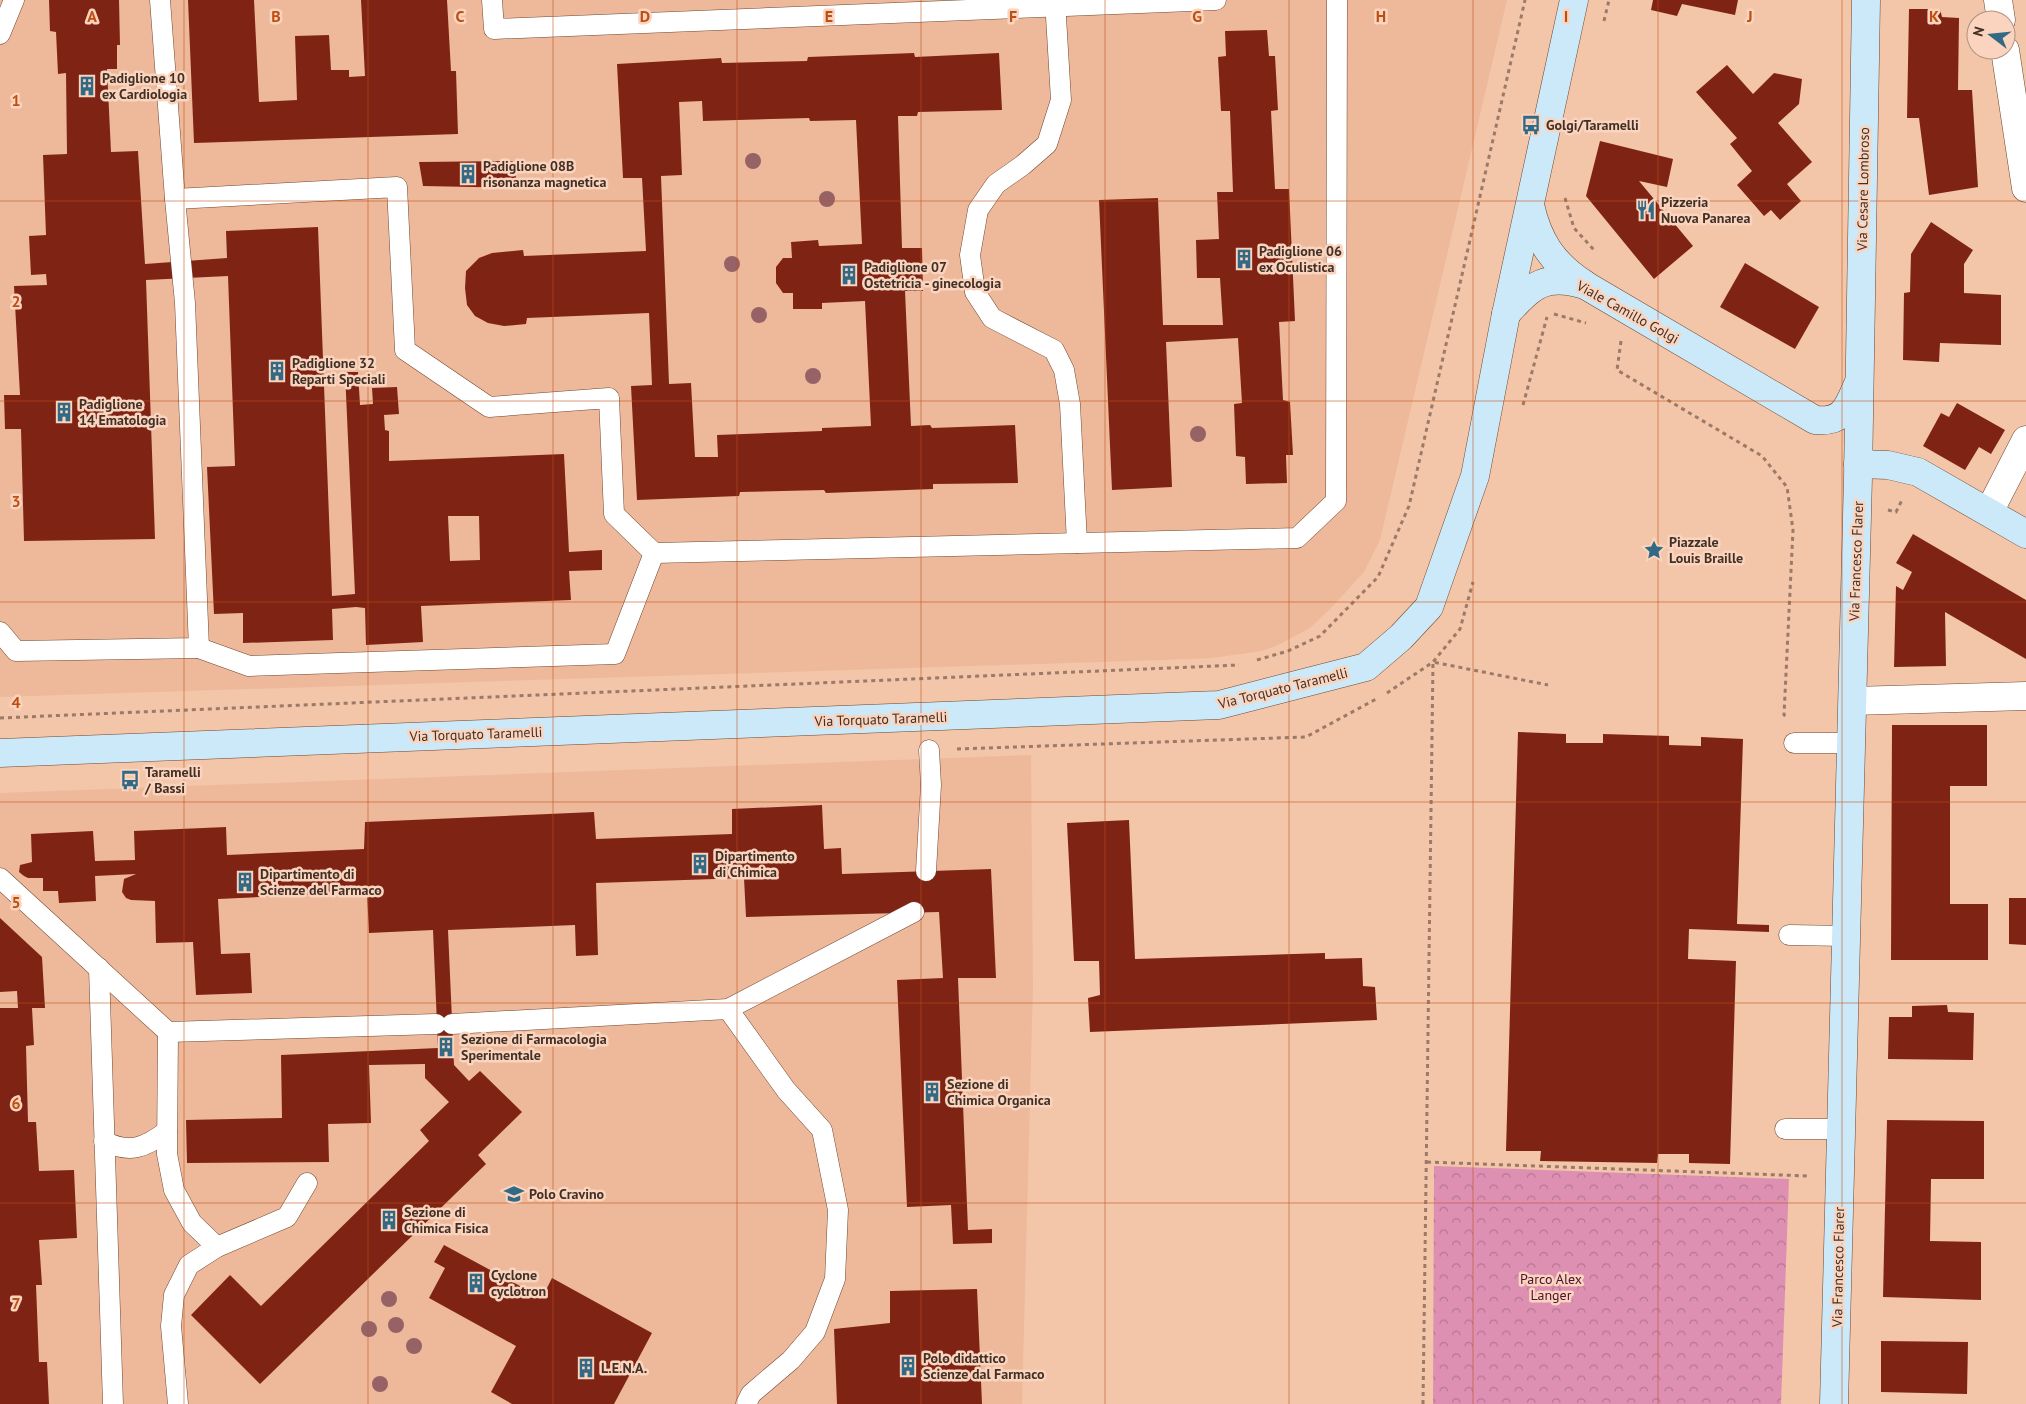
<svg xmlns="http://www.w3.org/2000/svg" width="2026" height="1404" viewBox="0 0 2026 1404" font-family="'PT Sans',sans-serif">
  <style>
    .built { fill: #eeb99a }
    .park { fill: url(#park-crowns) }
    .building { fill: #7f2415; fill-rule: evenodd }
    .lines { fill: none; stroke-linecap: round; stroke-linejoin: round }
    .lane-casing { stroke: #6f472f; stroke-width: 21 }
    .street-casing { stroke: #6f472f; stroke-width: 29 }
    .secondary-casing { stroke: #6f472f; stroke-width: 29 }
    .path { stroke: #9b7b68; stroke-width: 3; stroke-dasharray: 4 4; stroke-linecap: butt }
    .lane { stroke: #fff; stroke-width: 20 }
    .street { stroke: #fff; stroke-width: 28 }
    .secondary { stroke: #cbe9f8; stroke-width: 28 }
    .tree { fill: #976266 }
    .grid { fill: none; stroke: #be4f12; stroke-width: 1; stroke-opacity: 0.55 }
    .labels { text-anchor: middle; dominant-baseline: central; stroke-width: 5; stroke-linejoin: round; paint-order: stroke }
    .poi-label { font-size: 14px; font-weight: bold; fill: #423025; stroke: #fad4be; text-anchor: start }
    .street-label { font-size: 14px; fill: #423025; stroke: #fad4be }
    .park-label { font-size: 14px; fill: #4c1130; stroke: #fad4be }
    .grid-label { font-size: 16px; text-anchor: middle; font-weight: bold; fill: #be4f12; stroke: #fad4be; stroke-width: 5; stroke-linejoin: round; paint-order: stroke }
  </style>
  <defs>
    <pattern id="park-crowns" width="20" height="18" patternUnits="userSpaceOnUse" patternTransform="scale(1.25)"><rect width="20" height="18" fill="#de90b2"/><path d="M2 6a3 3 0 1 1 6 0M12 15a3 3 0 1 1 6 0" fill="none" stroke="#b67691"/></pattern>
  </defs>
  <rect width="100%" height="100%" fill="#f3c5a9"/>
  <g class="built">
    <polygon points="0,0 1507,0 1380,540 1364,572 1332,607 1310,628 1278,645 1262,651 1212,658 1162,660 0,697"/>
    <polygon points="1031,755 1033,985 1022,1404 0,1404 0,793"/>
  </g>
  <polygon class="park" points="1434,1166 1789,1179 1781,1404 1433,1404"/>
  <g class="building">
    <path d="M49,0H119L120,45H117V69H107L111,152L138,151L145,264L227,258L226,231L318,227L332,596L355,594L345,372H358L360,405L373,404L372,388L397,387L399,414L384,415L385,430L389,431V461L564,454L569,552L602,550V570L569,571L571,600L421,606L423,642L366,645L365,608L356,607L332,609L333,640L243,643V613L214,614L207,467L235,466L228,276L146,280L155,539L24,541L21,429H5L4,395H20L14,286L47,285L46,274L31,275L29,236L46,235L43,155L67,154L66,73L58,74L56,32L50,31ZM448,516H479L480,560L450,561Z"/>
    <polygon points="188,0 254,0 259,102 297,100 295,36 329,35 331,70 349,70 349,77 365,76 361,0 447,0 451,71 456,71 458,134 194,143"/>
    <polygon points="1653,0 1738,0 1735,15 1682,4 1677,16 1651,10"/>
    <polygon points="1909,9 1940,9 1942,17 1959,18 1958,90 1972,90 1978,187 1929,195 1919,118 1907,118"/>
    <polygon points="1267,30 1269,56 1275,56 1278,110 1271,111 1275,189 1289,189 1295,321 1279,322 1283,400 1290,402 1293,455 1286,455 1287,483 1246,484 1245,457 1236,456 1234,404 1242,403 1238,338 1166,342 1172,487 1112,490 1099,200 1158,198 1163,325 1223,325 1220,278 1197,278 1196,240 1219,239 1217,192 1233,192 1230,111 1221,111 1218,57 1226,56 1225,31"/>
    <path d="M914,53L915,57L999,53L1002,110L918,112L917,116H898L902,248H922L923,291H905L911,426L930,425L932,428L1015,425L1018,483L933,484V489L826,493L824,490L740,492L739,496L637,500L631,386L652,385L649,313L527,318L526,324L504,326L488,323L475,316L467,305L465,288L466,271L479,258L492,253L523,250L524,256L646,251L642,178H623L617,64L721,58L722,63L807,61L808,57ZM702,101L703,121L809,118L810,121L856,120L862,244L819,246L818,240L791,242L792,258H783L776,267V283L783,293H793V309H822V303L865,301L871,426L822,428V431L717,435L718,457H695L691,383L669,384L661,176L682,175L679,102Z"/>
    <polygon points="1727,65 1753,94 1774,73 1802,79 1799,104 1778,123 1812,162 1787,184 1801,201 1780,220 1771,210 1764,216 1737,185 1752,171 1730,144 1737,138 1696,92"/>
    <polygon points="1600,141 1673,159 1667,187 1639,181 1693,246 1654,279 1586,196"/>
    <polygon points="513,161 518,188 423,186 419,162"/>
    <polygon points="1931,222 1973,250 1964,264 1964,293 2001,295 2001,345 1940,343 1939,362 1903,360 1904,293 1910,292 1911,254"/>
    <polygon points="1745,263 1819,307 1795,349 1720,307"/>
    <polygon points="1957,403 2005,430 1991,454 1979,447 1965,470 1923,446 1941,413 1949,417"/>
    <polygon points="1913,534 2026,600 2026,659 1945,612 1946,666 1894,667 1896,586 1903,590 1912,572 1896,563"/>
    <polygon points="1892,725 1987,725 1987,786 1950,786 1950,904 1988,904 1988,960 1891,960"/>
    <polygon points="1518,732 1566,734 1566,743 1603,743 1603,734 1669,736 1669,745 1701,746 1701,737 1743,739 1737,924 1769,925 1769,932 1689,929 1688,959 1736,961 1730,1164 1689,1163 1689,1154 1658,1154 1657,1163 1540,1161 1541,1151 1506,1151"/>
    <polygon points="822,805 824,849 841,848 842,874 991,869 996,978 958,978 968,1230 992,1229 992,1243 953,1244 951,1205 907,1207 897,980 943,978 939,912 746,917 744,878 596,883 598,955 576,956 575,925 448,930 454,1065 469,1081 480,1071 522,1112 478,1155 486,1164 260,1384 191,1315 230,1275 261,1306 429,1141 420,1130 449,1102 425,1078 425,1064 369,1065 371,1123 328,1124 329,1162 187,1163 186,1120 282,1118 281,1055 438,1048 433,930 369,933 367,892 218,899 221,954 250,953 252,993 196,995 193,942 156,943 155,901 131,900 126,898 122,892 124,879 136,874 95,876 96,901 59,903 58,891 43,891 43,878 28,878 24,876 19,872 20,865 32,862 31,834 93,831 95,861 135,860 134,831 226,827 227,855 364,849 365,822 594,812 596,839 732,834 732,809"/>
    <polygon points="1129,820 1135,959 1325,953 1325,959 1362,958 1363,986 1375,987 1377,1020 1090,1032 1088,998 1100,995 1099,961 1074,961 1067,823"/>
    <polygon points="2009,898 2026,898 2026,945 2009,944"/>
    <polygon points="0,918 42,957 45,1008 32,1008 34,1045 26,1046 28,1122 36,1122 39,1171 74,1170 77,1238 39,1240 42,1285 36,1285 39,1362 47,1362 49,1404 0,1404 0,1008 18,1008 17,991 0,992"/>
    <polygon points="1947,1005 1948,1012 1974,1013 1973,1060 1888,1059 1889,1017 1912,1017 1912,1006"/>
    <polygon points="1887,1120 1984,1121 1984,1179 1931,1179 1930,1241 1981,1242 1981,1300 1883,1297"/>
    <polygon points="444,1245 542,1298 552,1278 652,1333 614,1404 512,1404 491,1392 516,1346 429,1298 445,1268 434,1262"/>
    <polygon points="977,1289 982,1404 837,1404 834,1329 890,1323 890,1291"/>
    <polygon points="1881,1341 1968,1342 1967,1394 1881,1392"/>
  </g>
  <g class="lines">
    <defs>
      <g id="lane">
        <polyline points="160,0 175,199"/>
        <polyline points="492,0 494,29 1216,0"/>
        <polyline points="1055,0 1061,100 1047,144 1023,165 996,184 978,210 970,255 975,292 992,318 1054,350 1064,370 1070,404 1077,543"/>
        <polyline points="0,34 14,0"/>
        <polyline points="0,632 16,651 199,648 185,303 175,199 397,187 405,350 489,407 609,398 614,514 654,553 1297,538 1336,501 1337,0"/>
        <polyline points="199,648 249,666 615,654 654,553"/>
        <polyline points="1794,743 1851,743"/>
        <polyline points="926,871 931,785 929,750"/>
        <polyline points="0,878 168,1032 436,1024"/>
        <polyline points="1789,935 1846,936"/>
        <polyline points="99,968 113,1404"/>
        <polyline points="728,1009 786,1090 822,1130 838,1210 835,1279 815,1332 791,1360 751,1394 746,1404"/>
        <polyline points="452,1024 728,1009 914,912"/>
        <polyline points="168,1032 167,1154 174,1190 192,1223 217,1247"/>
        <polyline points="1785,1129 1841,1129"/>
        <path d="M104,1141C129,1154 145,1148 167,1131"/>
        <polyline points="178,1404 171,1326 174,1295 189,1265 217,1247 287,1217 307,1183"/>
      </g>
      <g id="street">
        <polyline points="1998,0 2001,20"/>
        <polyline points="2005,50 2026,188"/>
        <polyline points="1989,512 2026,440"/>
        <polyline points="1853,701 2026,696"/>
      </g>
      <g id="secondary">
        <path d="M1530,205C1538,241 1553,264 1584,284"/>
        <path d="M1506,314C1532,285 1545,273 1585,285L1815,420C1844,423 1848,407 1858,384"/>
        <polyline points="1858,464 1888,465 1918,472 2026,534"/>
        <polyline points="0,753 1219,705 1366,667 1401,637 1429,607 1475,476 1506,314 1574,0"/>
        <polyline points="1834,1404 1858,477 1866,0"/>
      </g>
    </defs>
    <use href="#lane" class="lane-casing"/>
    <use href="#street" class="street-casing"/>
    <use href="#secondary" class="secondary-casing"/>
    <g class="path">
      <polyline points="1604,21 1609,0"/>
      <polyline points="1565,198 1574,228 1594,250"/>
      <polyline points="1554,314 1586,323"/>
      <polyline points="1621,341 1617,370 1762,456 1787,487 1793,530 1784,715 1786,716"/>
      <polyline points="1523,405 1547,317"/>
      <polyline points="1888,510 1896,512 1902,500"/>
      <polyline points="1257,660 1288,651 1320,636 1378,577 1409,506 1525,0"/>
      <polyline points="1387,693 1433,662 1460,629 1473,582"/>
      <polyline points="0,718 1239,665"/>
      <polyline points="957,749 1306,737 1378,698"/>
      <polyline points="1427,1162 1808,1176"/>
      <polyline points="1423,1404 1433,662 1548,685"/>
    </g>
    <use href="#lane" class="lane"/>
    <use href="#street" class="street"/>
    <use href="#secondary" class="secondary"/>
  </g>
  <g class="tree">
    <circle cx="753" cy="161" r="8"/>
    <circle cx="827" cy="199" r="8"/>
    <circle cx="732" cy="264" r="8"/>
    <circle cx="759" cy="315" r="8"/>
    <circle cx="813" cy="376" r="8"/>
    <circle cx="1198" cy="434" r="8"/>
    <circle cx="389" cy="1299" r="8"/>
    <circle cx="396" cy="1325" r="8"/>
    <circle cx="369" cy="1329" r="8"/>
    <circle cx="414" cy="1346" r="8"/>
    <circle cx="380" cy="1384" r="8"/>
  </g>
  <path class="grid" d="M184,0V1404M368,0V1404M553,0V1404M737,0V1404M921,0V1404M1105,0V1404M1289,0V1404M1473,0V1404M1658,0V1404M1842,0V1404M0,201H2026M0,401H2026M0,602H2026M0,802H2026M0,1003H2026M0,1203H2026"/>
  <defs>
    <symbol id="building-bare" viewBox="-9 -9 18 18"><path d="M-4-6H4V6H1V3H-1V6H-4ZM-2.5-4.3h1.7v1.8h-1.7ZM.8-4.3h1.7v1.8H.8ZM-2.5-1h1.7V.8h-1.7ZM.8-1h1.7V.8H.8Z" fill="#326984" stroke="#fad4be" stroke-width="2.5" paint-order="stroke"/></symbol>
    <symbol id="bus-bare" viewBox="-9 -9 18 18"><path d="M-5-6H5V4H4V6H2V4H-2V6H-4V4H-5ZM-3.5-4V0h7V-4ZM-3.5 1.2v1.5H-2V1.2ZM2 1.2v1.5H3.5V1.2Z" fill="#326984" stroke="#fad4be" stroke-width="2.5" paint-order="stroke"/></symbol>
    <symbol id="restaurant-bare" viewBox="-9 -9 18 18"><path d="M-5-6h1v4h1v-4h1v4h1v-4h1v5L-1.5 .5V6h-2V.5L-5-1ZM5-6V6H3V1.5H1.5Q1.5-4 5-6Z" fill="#326984" stroke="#fad4be" stroke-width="2.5" paint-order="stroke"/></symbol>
    <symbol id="sight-bare" viewBox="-9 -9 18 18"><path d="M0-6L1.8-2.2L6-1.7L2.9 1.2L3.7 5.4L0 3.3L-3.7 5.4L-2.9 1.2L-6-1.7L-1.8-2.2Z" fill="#326984" stroke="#fad4be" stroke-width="2.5" paint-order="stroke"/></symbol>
    <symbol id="university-bare" viewBox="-9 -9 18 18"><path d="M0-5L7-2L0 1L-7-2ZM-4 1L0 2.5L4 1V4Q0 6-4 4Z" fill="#326984" stroke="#fad4be" stroke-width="2.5" paint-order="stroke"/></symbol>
  </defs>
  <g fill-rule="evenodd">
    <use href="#building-bare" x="73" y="72" width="28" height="28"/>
    <use href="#bus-bare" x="1517" y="111" width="28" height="28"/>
    <use href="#building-bare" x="454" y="160" width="28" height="28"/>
    <use href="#restaurant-bare" x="1632" y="196" width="28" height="28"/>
    <use href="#building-bare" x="1230" y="245" width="28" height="28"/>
    <use href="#building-bare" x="835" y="261" width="28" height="28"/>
    <use href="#building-bare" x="263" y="357" width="28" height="28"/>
    <use href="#building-bare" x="50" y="398" width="28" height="28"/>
    <use href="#sight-bare" x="1640" y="536" width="28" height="28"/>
    <use href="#bus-bare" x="116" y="766" width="28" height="28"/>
    <use href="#building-bare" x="686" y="850" width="28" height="28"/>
    <use href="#building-bare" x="231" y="868" width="28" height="28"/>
    <use href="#building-bare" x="432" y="1033" width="28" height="28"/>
    <use href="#building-bare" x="918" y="1078" width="28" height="28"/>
    <use href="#university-bare" x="500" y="1180" width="28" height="28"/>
    <use href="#building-bare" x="375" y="1206" width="28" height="28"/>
    <use href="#building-bare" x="462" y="1269" width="28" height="28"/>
    <use href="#building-bare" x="894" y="1352" width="28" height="28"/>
    <use href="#building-bare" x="572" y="1354" width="28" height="28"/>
  </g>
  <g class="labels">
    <g class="poi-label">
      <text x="102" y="78">Padiglione 10<tspan x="102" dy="16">ex Cardiologia</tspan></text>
      <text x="1546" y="125">Golgi/Taramelli</text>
      <text x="483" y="166">Padiglione 08B<tspan x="483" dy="16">risonanza magnetica</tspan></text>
      <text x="1661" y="202">Pizzeria<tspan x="1661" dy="16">Nuova Panarea</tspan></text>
      <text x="1259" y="251">Padiglione 06<tspan x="1259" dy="16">ex Oculistica</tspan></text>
      <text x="864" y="267">Padiglione 07<tspan x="864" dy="16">Ostetricia - ginecologia</tspan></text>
      <text x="292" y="363">Padiglione 32<tspan x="292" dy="16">Reparti Speciali</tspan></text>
      <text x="79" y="404">Padiglione<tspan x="79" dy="16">14 Ematologia</tspan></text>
      <text x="1669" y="542">Piazzale<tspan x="1669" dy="16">Louis Braille</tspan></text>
      <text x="145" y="772">Taramelli<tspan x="145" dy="16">/ Bassi</tspan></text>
      <text x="715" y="856">Dipartimento<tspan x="715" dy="16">di Chimica</tspan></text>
      <text x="260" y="874">Dipartimento di<tspan x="260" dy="16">Scienze del Farmaco</tspan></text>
      <text x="461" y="1039">Sezione di Farmacologia<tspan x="461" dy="16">Sperimentale</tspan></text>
      <text x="947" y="1084">Sezione di<tspan x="947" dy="16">Chimica Organica</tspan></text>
      <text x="529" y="1194">Polo Cravino</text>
      <text x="404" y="1212">Sezione di<tspan x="404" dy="16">Chimica Fisica</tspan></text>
      <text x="491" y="1275">Cyclone<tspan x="491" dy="16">cyclotron</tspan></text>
      <text x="923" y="1358">Polo didattico<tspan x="923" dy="16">Scienze dal Farmaco</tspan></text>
      <text x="601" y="1368">L.E.N.A.</text>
    </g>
    <g class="street-label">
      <text transform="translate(1863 189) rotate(-89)">Via Cesare Lombroso</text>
      <text transform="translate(1628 312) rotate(29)">Viale Camillo Golgi</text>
      <text transform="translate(1856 561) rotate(-88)">Via Francesco Flarer</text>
      <text transform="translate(1283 688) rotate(-14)">Via Torquato Taramelli</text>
      <text transform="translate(881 719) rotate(-2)">Via Torquato Taramelli</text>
      <text transform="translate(476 734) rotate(-2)">Via Torquato Taramelli</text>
      <text transform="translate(1838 1267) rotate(-89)">Via Francesco Flarer</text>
    </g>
    <g class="park-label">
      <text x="1551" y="1279">Parco Alex<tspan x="1551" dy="16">Langer</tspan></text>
    </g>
  </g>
  <g class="grid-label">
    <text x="92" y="22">A</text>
    <text x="276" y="22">B</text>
    <text x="460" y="22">C</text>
    <text x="645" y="22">D</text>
    <text x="829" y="22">E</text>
    <text x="1013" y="22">F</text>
    <text x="1197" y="22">G</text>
    <text x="1381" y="22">H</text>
    <text x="1566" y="22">I</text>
    <text x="1750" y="22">J</text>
    <text x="1934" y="22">K</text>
    <text x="16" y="106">1</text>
    <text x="16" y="307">2</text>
    <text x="16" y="507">3</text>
    <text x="16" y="708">4</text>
    <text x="16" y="908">5</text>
    <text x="16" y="1109">6</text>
    <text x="16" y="1309">7</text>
  </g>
  <g transform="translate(1991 35) rotate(286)"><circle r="24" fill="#fad4be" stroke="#b09281"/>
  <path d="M0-4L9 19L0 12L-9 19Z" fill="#326984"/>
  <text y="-8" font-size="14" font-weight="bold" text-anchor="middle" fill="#423025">N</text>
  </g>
</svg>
